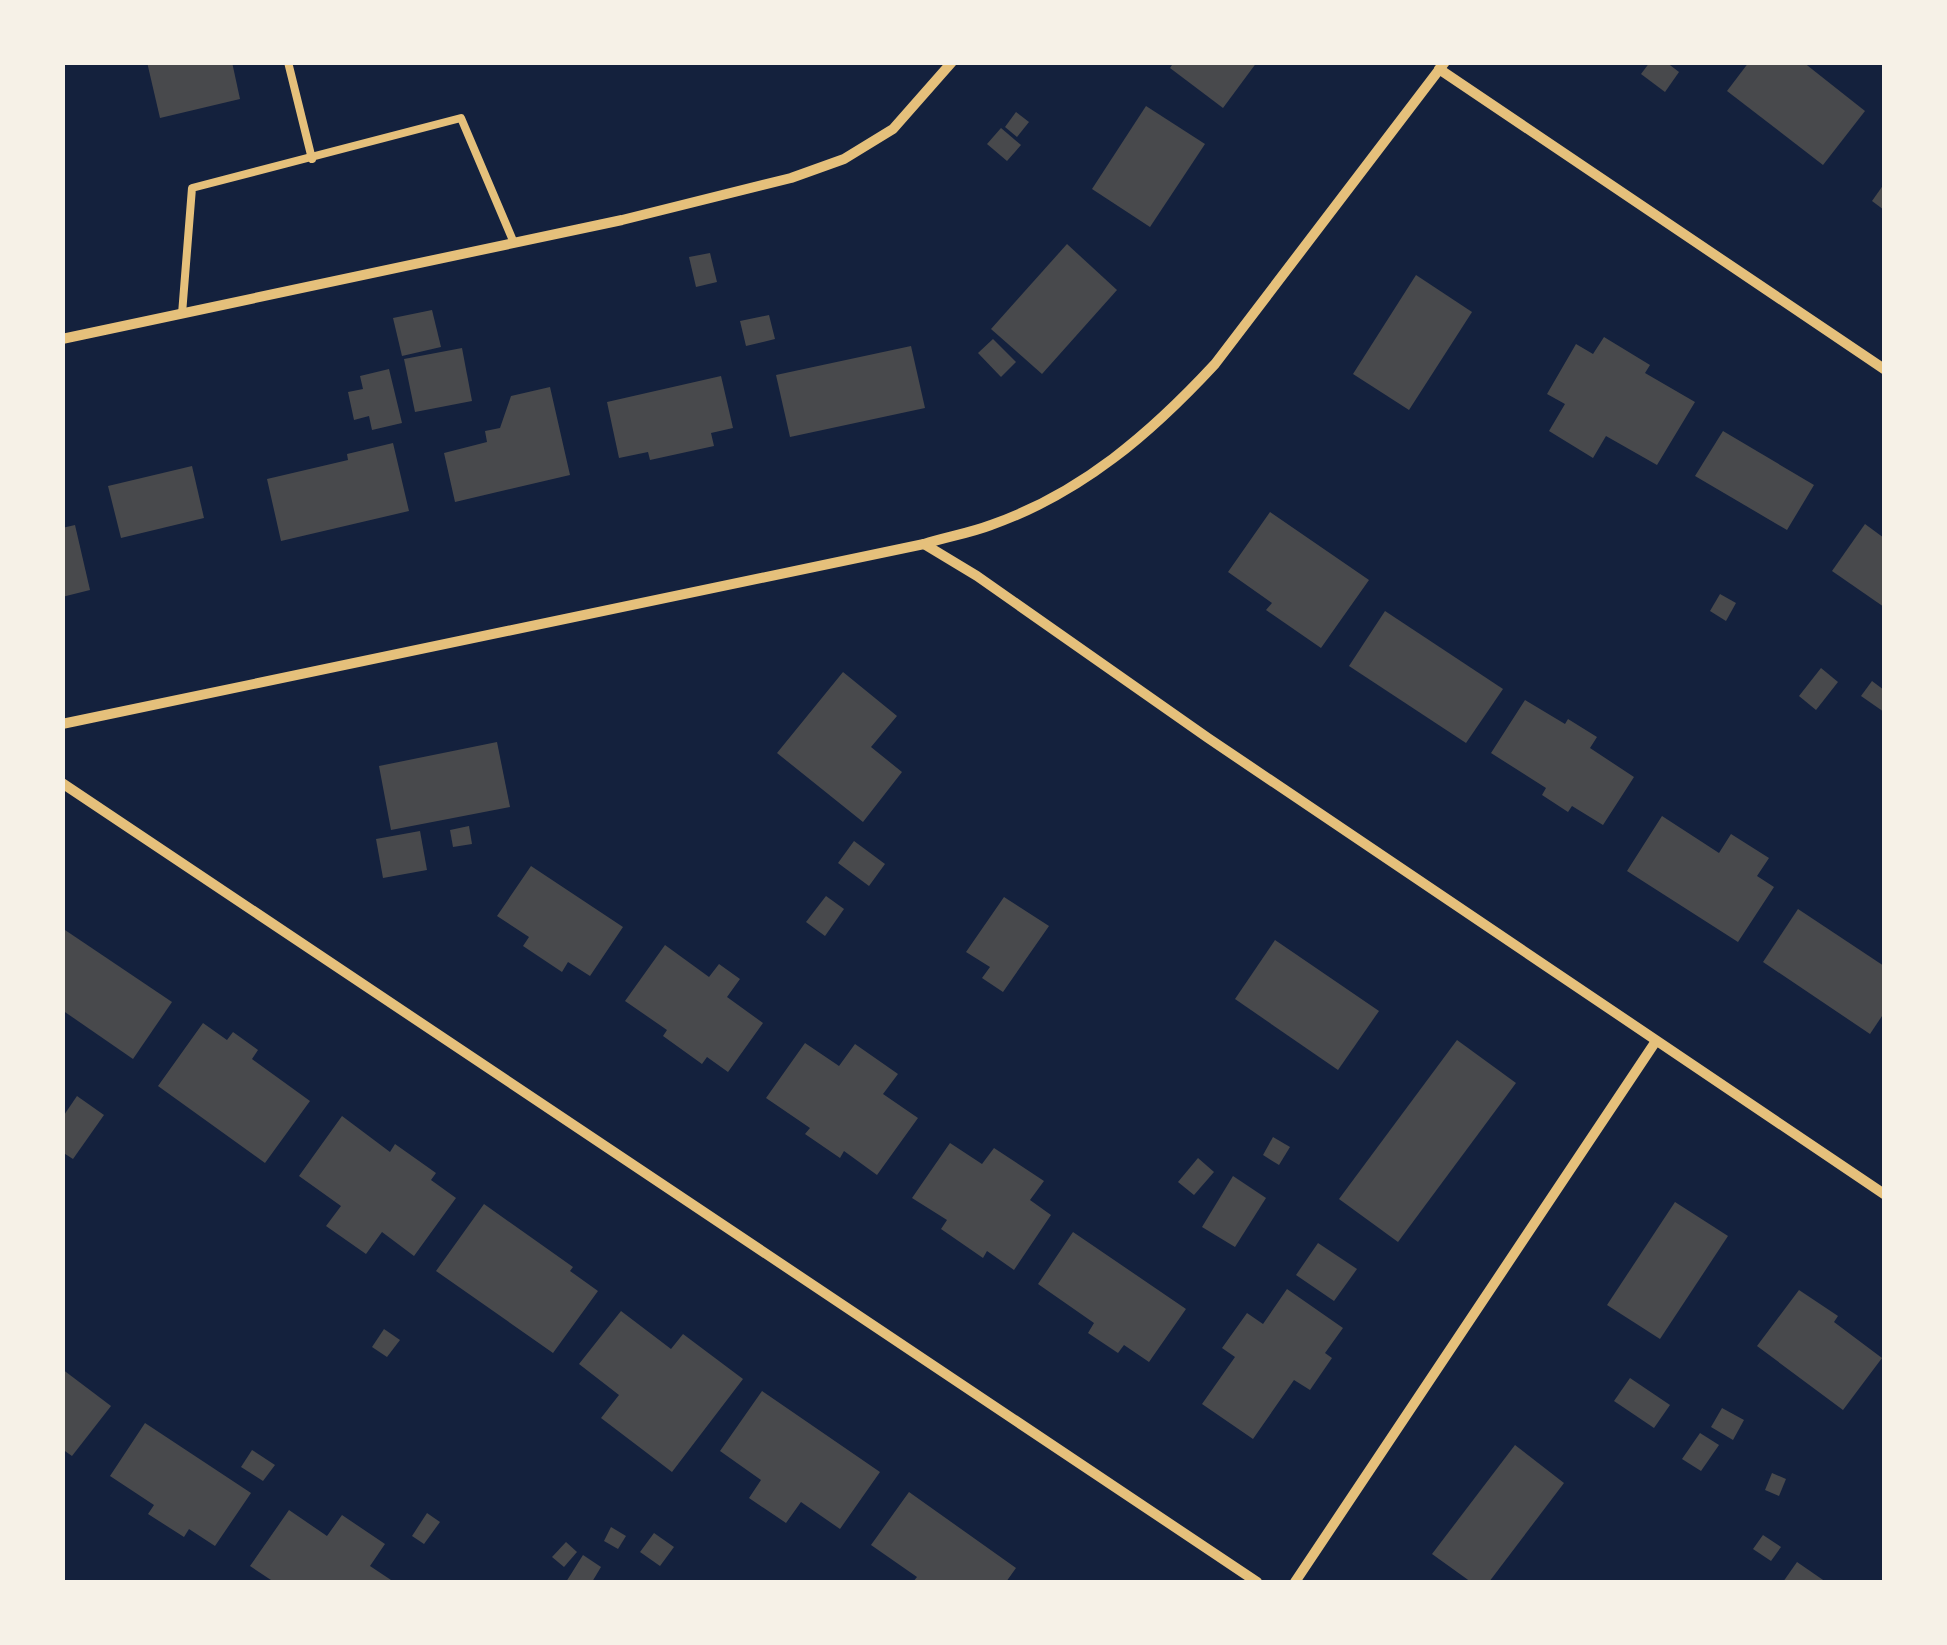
<svg xmlns="http://www.w3.org/2000/svg" width="1947" height="1645" viewBox="0 0 1947 1645" font-family="Bitter,serif">
  <style>
    .building { fill: #48494c }
    .lines { fill: none; stroke-linecap: round; stroke-linejoin: round }
    .service { stroke: #e5c07b; stroke-width: 8 }
    .minor { stroke: #e5c07b; stroke-width: 10 }
  </style>
  <rect width="100%" height="100%" fill="#14213d"/>
  <g class="building">
    <polygon points="147,62 232,62 240,99 160,118"/>
    <polygon points="1174,62 1257,62 1223,108 1170,68"/>
    <polygon points="1650,62 1666,62 1679,72 1665,92 1641,74"/>
    <polygon points="1749,62 1803,62 1865,111 1823,165 1727,91"/>
    <polygon points="1146,106 1205,144 1150,227 1092,189"/>
    <polygon points="1016,112 1029,122 1017,137 1005,127"/>
    <polygon points="1001,128 1021,145 1007,161 987,144"/>
    <polygon points="1884,184 1884,210 1872,201"/>
    <polygon points="1067,244 1117,290 1042,374 991,329"/>
    <polygon points="710,253 717,282 696,287 689,257"/>
    <polygon points="1416,275 1472,312 1409,410 1353,374"/>
    <polygon points="432,310 441,347 402,356 393,318"/>
    <polygon points="769,315 775,339 746,346 740,321"/>
    <polygon points="1604,337 1650,365 1645,373 1695,402 1657,465 1606,436 1593,458 1549,431 1565,404 1547,394 1576,344 1593,354"/>
    <polygon points="993,339 1016,362 1001,377 978,353"/>
    <polygon points="911,346 925,408 790,437 776,375"/>
    <polygon points="462,348 472,401 415,412 404,359"/>
    <polygon points="389,369 402,423 372,430 369,416 354,420 348,392 363,389 360,376"/>
    <polygon points="721,376 733,428 711,433 714,446 650,460 648,452 619,458 607,402"/>
    <polygon points="550,387 570,475 455,502 444,453 487,442 485,431 500,428 511,396"/>
    <polygon points="1723,431 1814,485 1787,530 1695,476"/>
    <polygon points="393,443 409,511 281,541 267,479 348,460 347,454"/>
    <polygon points="192,466 204,518 121,538 108,486"/>
    <polygon points="1270,512 1369,580 1321,648 1266,610 1272,603 1228,572"/>
    <polygon points="1865,524 1884,538 1884,607 1832,571"/>
    <polygon points="75,525 90,590 62,597 62,528"/>
    <polygon points="1720,594 1736,603 1726,621 1710,611"/>
    <polygon points="1385,611 1503,689 1466,743 1349,666"/>
    <polygon points="1821,668 1838,682 1816,710 1799,696"/>
    <polygon points="843,672 897,716 871,747 902,772 863,822 777,753"/>
    <polygon points="1872,681 1884,690 1884,712 1861,696"/>
    <polygon points="1525,700 1565,724 1568,719 1597,737 1590,748 1634,777 1603,825 1572,806 1568,812 1542,795 1546,788 1491,753"/>
    <polygon points="497,742 510,807 391,830 379,766"/>
    <polygon points="1662,816 1719,853 1731,834 1769,858 1757,876 1774,887 1738,942 1627,871"/>
    <polygon points="469,826 472,844 453,847 450,830"/>
    <polygon points="420,831 427,870 383,878 376,839"/>
    <polygon points="854,841 885,864 869,886 838,863"/>
    <polygon points="531,866 623,927 590,976 568,962 562,972 523,946 529,937 497,916"/>
    <polygon points="826,896 844,909 825,936 806,922"/>
    <polygon points="1004,897 1049,926 1003,992 982,978 990,967 966,952"/>
    <polygon points="1798,909 1884,966 1884,1013 1870,1034 1763,962"/>
    <polygon points="62,928 172,1002 133,1059 62,1010"/>
    <polygon points="1275,940 1379,1011 1338,1070 1235,999"/>
    <polygon points="665,945 709,977 719,964 740,979 727,997 763,1023 728,1072 707,1057 702,1064 663,1036 667,1030 625,1001"/>
    <polygon points="203,1023 227,1040 233,1032 258,1050 252,1059 310,1101 265,1163 158,1086"/>
    <polygon points="1457,1040 1516,1083 1398,1242 1339,1199"/>
    <polygon points="805,1043 839,1066 855,1044 898,1074 883,1094 918,1118 877,1175 844,1151 840,1158 805,1134 810,1128 766,1098"/>
    <polygon points="77,1096 104,1115 73,1159 62,1152 62,1118"/>
    <polygon points="342,1116 390,1152 395,1144 436,1173 431,1180 456,1198 414,1256 382,1232 366,1254 326,1226 341,1206 299,1176"/>
    <polygon points="1273,1137 1290,1147 1279,1165 1263,1155"/>
    <polygon points="950,1143 982,1164 994,1148 1044,1181 1030,1200 1051,1215 1014,1270 987,1251 983,1258 941,1229 947,1220 912,1198"/>
    <polygon points="1198,1158 1214,1172 1194,1195 1178,1182"/>
    <polygon points="1233,1176 1266,1198 1235,1247 1202,1227"/>
    <polygon points="1675,1202 1728,1236 1660,1339 1607,1305"/>
    <polygon points="484,1204 573,1267 570,1271 598,1291 553,1353 436,1271"/>
    <polygon points="1073,1232 1186,1309 1149,1362 1124,1345 1118,1353 1088,1333 1094,1323 1038,1284"/>
    <polygon points="1318,1243 1357,1269 1334,1301 1296,1275"/>
    <polygon points="1287,1289 1343,1328 1325,1353 1332,1358 1310,1390 1294,1380 1253,1439 1202,1404 1235,1357 1222,1348 1247,1313 1263,1324"/>
    <polygon points="1799,1290 1838,1316 1834,1322 1882,1358 1843,1410 1757,1346"/>
    <polygon points="621,1311 671,1349 683,1334 743,1379 672,1472 601,1418 619,1395 579,1364"/>
    <polygon points="384,1329 400,1340 387,1357 372,1347"/>
    <polygon points="62,1369 111,1406 72,1456 62,1449"/>
    <polygon points="1630,1378 1670,1405 1654,1428 1614,1401"/>
    <polygon points="762,1391 880,1472 840,1529 801,1502 786,1523 749,1498 761,1480 720,1451"/>
    <polygon points="1722,1408 1744,1420 1733,1440 1711,1427"/>
    <polygon points="145,1423 251,1493 215,1546 189,1529 184,1537 148,1514 154,1505 110,1476"/>
    <polygon points="1700,1433 1719,1445 1701,1471 1682,1459"/>
    <polygon points="1515,1445 1564,1483 1489,1582 1471,1582 1432,1554"/>
    <polygon points="252,1450 275,1465 263,1481 241,1467"/>
    <polygon points="1772,1473 1786,1479 1779,1496 1765,1490"/>
    <polygon points="909,1492 1016,1568 1006,1582 913,1582 917,1577 871,1545"/>
    <polygon points="289,1510 327,1536 342,1515 385,1544 370,1566 394,1582 274,1582 250,1566"/>
    <polygon points="427,1513 440,1522 424,1544 412,1536"/>
    <polygon points="611,1527 626,1536 618,1549 604,1541"/>
    <polygon points="654,1533 674,1547 660,1566 640,1552"/>
    <polygon points="1763,1535 1781,1547 1771,1561 1753,1549"/>
    <polygon points="566,1542 577,1552 564,1567 552,1557"/>
    <polygon points="583,1555 601,1567 592,1582 566,1582"/>
    <polygon points="1797,1562 1826,1582 1783,1582"/>
  </g>
  <g class="lines">
    <g class="service">
      <polyline points="288,62 312,159"/>
      <polyline points="182,314 192,188 461,118 514,243"/>
    </g>
    <g class="minor">
      <polyline points="1439,69 1884,369"/>
      <polyline points="62,339 622,220 791,178 844,159 893,129 952,62"/>
      <polyline points="924,544 977,576 1208,738 1884,1194"/>
      <path d="M62,724L924,544C946,537 970,533 991,525C1082,493 1151,433 1215,364L1445,62"/>
      <polyline points="62,783 1257,1582"/>
      <polyline points="1295,1582 1656,1041"/>
    </g>
  </g>
  <rect width="1947" height="1645" fill="none" stroke="#f6f1e7" stroke-width="130"/>
</svg>
